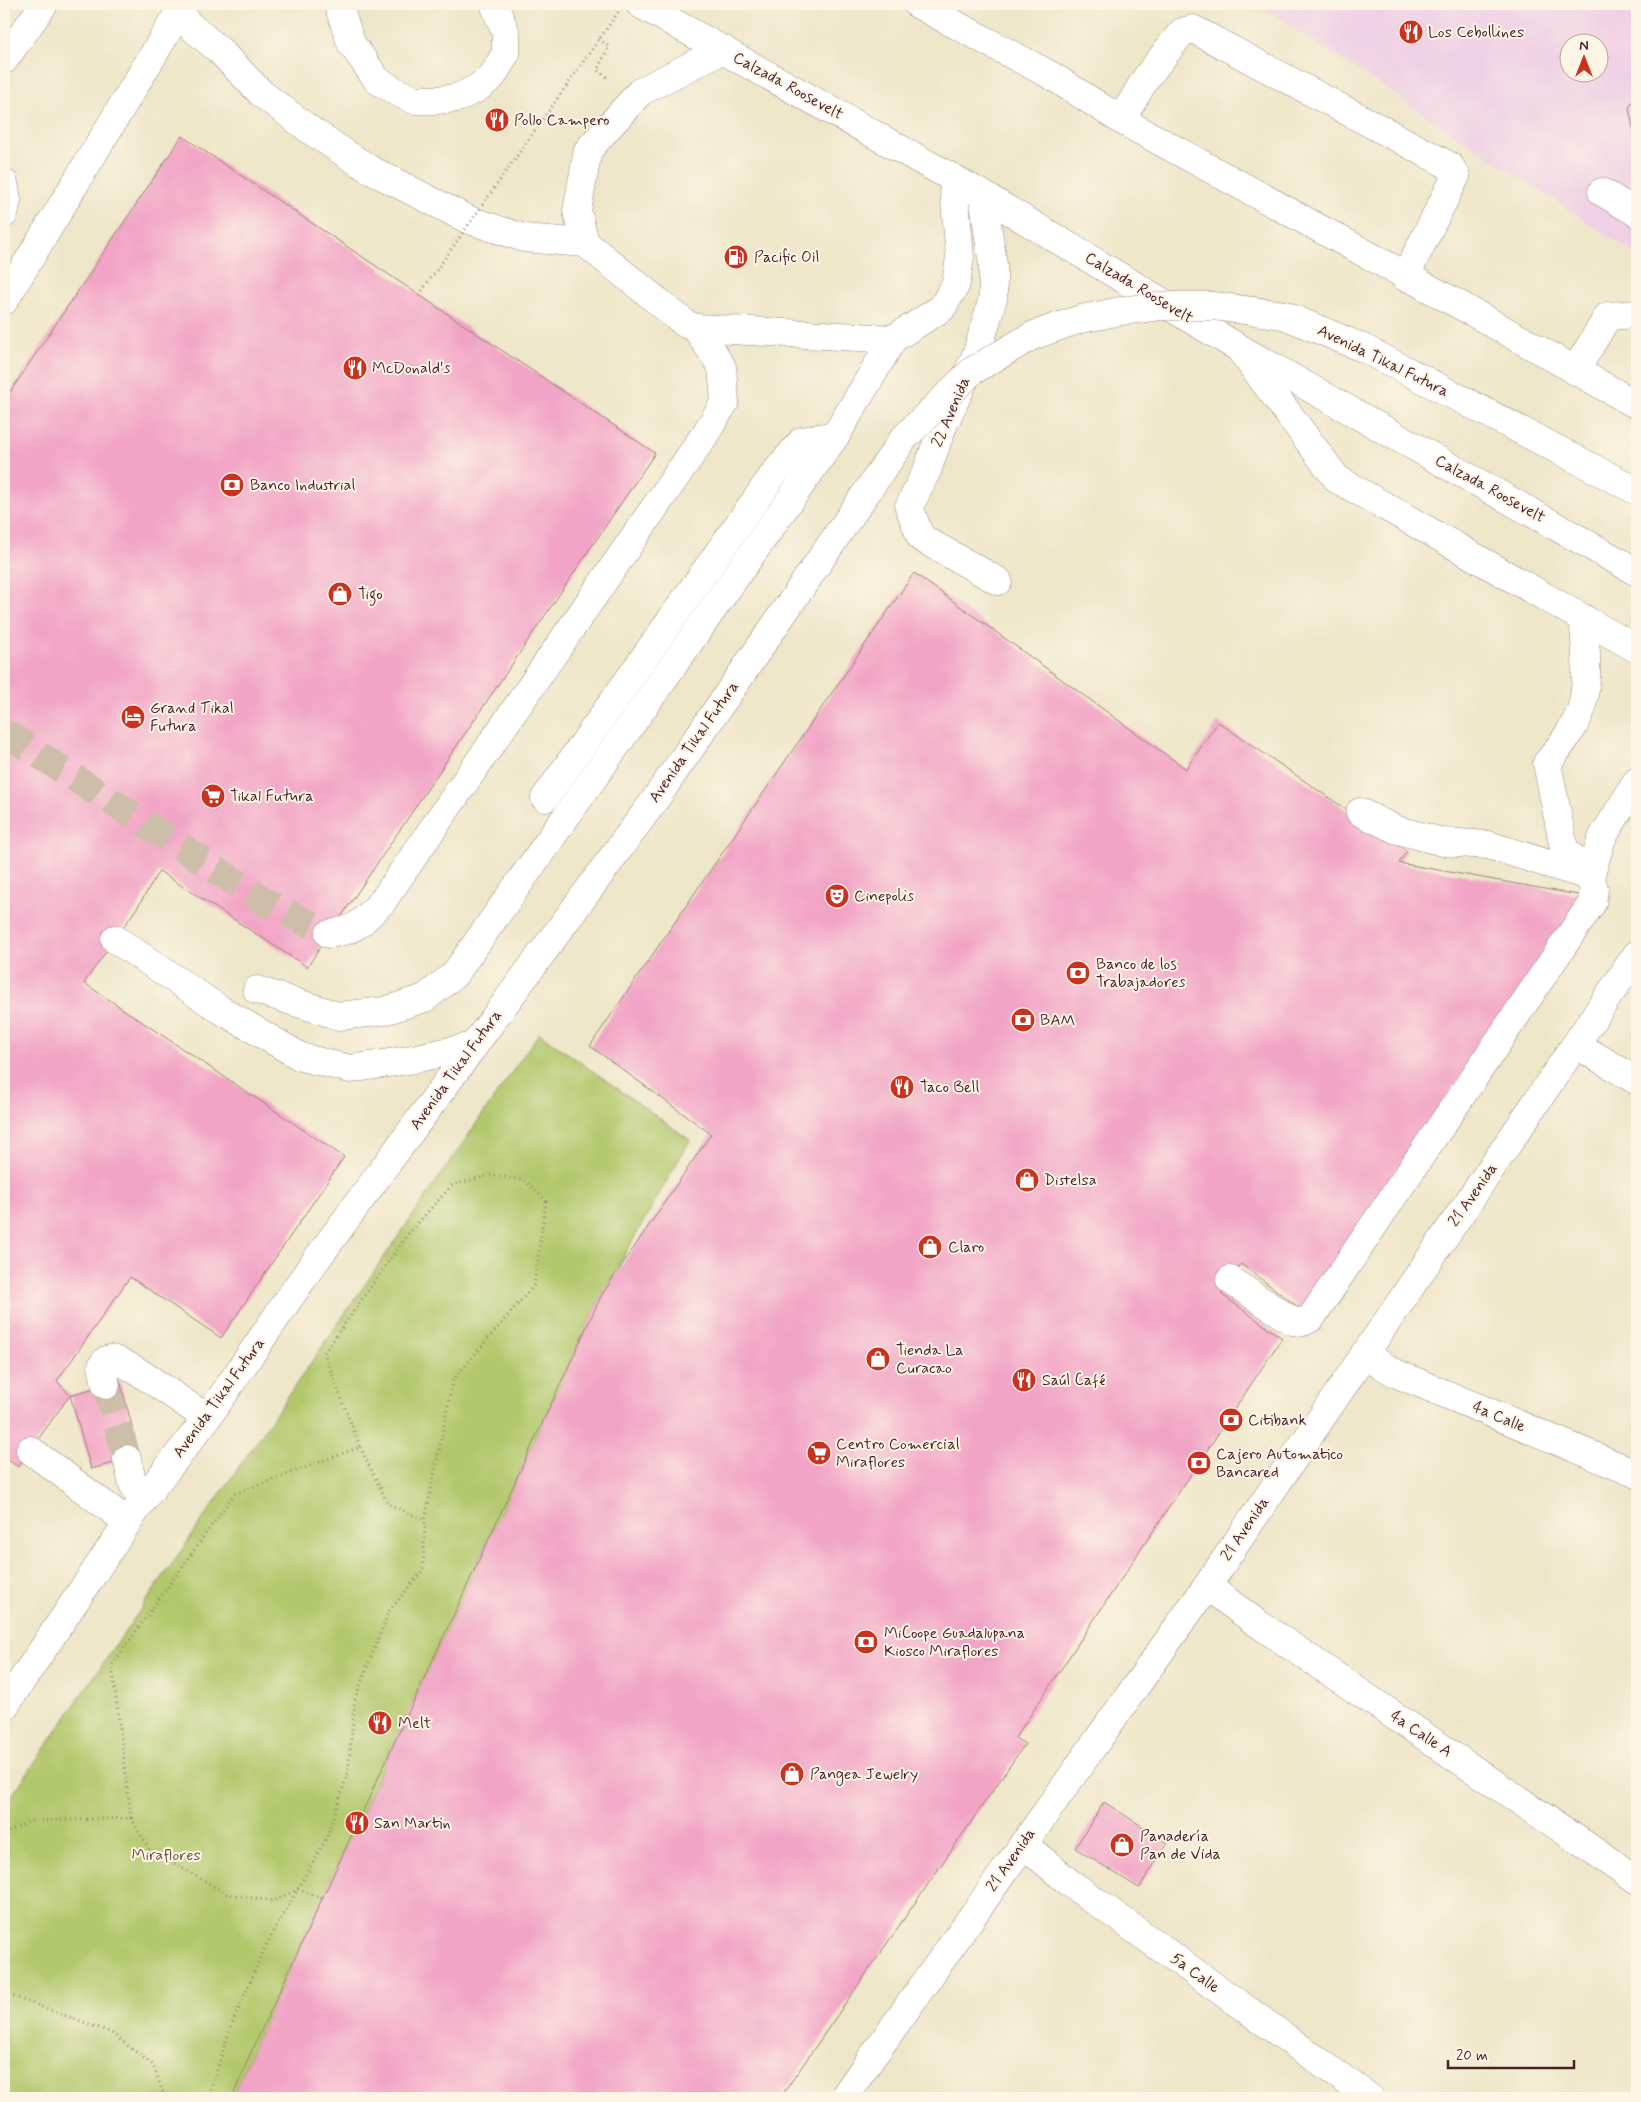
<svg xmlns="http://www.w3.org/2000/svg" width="1641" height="2102" viewBox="0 0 1641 2102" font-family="Mynerve,sans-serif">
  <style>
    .built { fill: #f0d0e5; fill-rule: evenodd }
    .green { fill: #b2c86c; stroke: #7e744c }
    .building { fill: #f2a4c6 }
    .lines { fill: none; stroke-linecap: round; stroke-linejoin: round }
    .minor-tunnel { stroke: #cdbea9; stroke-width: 28; stroke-dasharray: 28 14; stroke-linecap: butt }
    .minor-casing { stroke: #9c827a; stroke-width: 29 }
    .highway-casing { stroke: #9c827a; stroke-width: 29 }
    .path { stroke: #9c827a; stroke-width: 3; stroke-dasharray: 1 4; stroke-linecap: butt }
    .minor { stroke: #fff; stroke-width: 28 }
    .highway { stroke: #fff; stroke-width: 28 }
    .minor-bridge-casing { stroke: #9c827a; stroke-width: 29; stroke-linecap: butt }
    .path-bridge { stroke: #9c827a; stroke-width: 3; stroke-dasharray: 1 4; stroke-linecap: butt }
    .minor-bridge { stroke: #fff; stroke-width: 28 }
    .labels { text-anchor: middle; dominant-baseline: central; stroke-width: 4; stroke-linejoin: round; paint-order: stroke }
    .poi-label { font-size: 16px; fill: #4a1f2b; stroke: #fcf5e5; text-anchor: start }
    .street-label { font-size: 16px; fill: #4a1f2b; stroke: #fcf5e5 }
    .park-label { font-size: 16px; fill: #69523e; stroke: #fcf5e5 }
  </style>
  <rect width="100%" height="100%" fill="#fcf5e5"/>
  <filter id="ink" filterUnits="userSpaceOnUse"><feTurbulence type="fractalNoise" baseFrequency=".02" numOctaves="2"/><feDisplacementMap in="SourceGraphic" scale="10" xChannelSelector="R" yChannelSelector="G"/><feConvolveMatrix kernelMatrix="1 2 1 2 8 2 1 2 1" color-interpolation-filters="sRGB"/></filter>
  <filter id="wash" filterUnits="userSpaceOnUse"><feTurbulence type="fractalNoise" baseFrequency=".0096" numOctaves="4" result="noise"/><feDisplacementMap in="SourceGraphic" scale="20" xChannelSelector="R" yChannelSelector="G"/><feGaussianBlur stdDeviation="1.12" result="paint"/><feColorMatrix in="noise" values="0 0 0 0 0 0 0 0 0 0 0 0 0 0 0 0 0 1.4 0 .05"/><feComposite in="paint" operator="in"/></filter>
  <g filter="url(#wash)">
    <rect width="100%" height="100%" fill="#eee6c8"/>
    <path class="built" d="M1258,4H1637V255ZM1568,42H1598V72H1568Z"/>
    <polygon class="green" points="539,1033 690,1140 601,1296 249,2057 232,2098 4,2098 4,1807"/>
    <g id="blocks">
      <g class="building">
        <polygon points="1637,92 1637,130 1633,128 1629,108"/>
        <polygon points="182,136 655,453 307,967 159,871 139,905 84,983 344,1157 221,1338 130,1277 57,1381 70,1395 18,1467 4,1457 4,401"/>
        <polygon points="914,573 1186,769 1218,722 1407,851 1399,863 1584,896 1301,1309 1241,1264 1230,1280 1221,1294 1282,1338 1015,1738 1025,1744 780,2098 232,2098 249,2057 601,1296 711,1134 590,1046"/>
        <polygon points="120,1381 140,1456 91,1469 70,1395"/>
        <polygon points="1104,1802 1168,1843 1139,1888 1075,1848"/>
      </g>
    </g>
  </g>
  <g filter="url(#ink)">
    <use href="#blocks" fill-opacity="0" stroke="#9c827a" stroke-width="1"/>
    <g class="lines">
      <g class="minor-tunnel">
        <polyline points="4,732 266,902 329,934"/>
        <polyline points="106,1385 127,1459"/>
      </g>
      <defs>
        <g id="minor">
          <polyline points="338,4 351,43 377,80 395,91 414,100 436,100 457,98 476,89 492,77 506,53 506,33 494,4"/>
          <polyline points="180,12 188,24 219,50 261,93 310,130 369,169 469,220 524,238 585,243 686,324 696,328 893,339"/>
          <polyline points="4,60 44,4"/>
          <polyline points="1121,120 1146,78 1182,32 1193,29 1450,166 1456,176 1405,277"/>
          <polyline points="4,183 7,200 4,214"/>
          <polyline points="1602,192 1637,213"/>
          <polyline points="983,195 993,265 993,298 977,353 942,428 928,468 909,507 921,538 998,581"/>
          <polyline points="585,243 577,211 588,150 640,92 723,49"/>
          <polyline points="4,301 184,4"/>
          <polyline points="1239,348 1337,479 1637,649"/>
          <polyline points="1575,371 1608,316 1637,314"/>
          <polyline points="545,798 774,474 802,441 836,435"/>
          <polyline points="1360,812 1397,830 1443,842 1488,845 1588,876"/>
          <polyline points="1590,877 1602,838 1637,781"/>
          <path d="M329,934C358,930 362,922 382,902L704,436L725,402L722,367L696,328"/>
          <polyline points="115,939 221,1010 301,1057 350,1069 408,1060 474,1046"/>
          <polyline points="257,990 339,1016 384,1011 425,998 454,975 836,435 893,339 942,308 956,284 960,257 953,178"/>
          <polyline points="1577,1045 1637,1081"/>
          <path d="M1230,1280L1292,1321L1303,1322L1311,1318L1592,903L1594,889L1590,877L1564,848L1547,763C1558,750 1578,723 1582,707C1589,677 1586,647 1583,618"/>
          <polyline points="1364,1354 1395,1373 1637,1474"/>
          <path d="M106,1385L102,1366C104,1362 106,1359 111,1359C125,1359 191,1408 207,1418"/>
          <polyline points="30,1450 128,1522"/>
          <polyline points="127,1459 133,1484 142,1501"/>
          <polyline points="1207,1586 1254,1621 1637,1880"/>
          <polyline points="4,1707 142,1501 207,1418 308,1271 654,801"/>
          <polyline points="1023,1844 1070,1883 1370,2098"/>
          <polyline points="843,2098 1207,1586 1637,954"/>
        </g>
        <g id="highway">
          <polyline points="640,4 983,195 1239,348 1637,572"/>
          <polyline points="917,4 1052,76 1121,120 1456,303 1637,405"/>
        </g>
      </defs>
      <use href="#minor" class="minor-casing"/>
      <use href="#highway" class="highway-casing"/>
      <g class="path">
        <polyline points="599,39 609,47 597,70 607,77"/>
        <polyline points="360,1447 388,1504 425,1520"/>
        <polyline points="131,1818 149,1849 227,1894 274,1901 298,1889 323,1899"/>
        <polyline points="4,1834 30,1821 131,1818 112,1665 234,1494 360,1447 324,1353 408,1234 452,1185 491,1175 524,1180 546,1201 534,1285 453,1380 425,1520 423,1570 389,1611 355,1698 348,1773 326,1839 264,1949 230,2029 208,2098"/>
        <polyline points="4,1993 110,2032 153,2065 165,2098"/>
      </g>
      <use href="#minor" class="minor"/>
      <use href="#highway" class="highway"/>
      <defs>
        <polyline id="minor-bridge" points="654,801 904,438 972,371 1032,336 1057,327 1081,319 1121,311 1160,306 1213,306 1284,315 1363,348 1637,491"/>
      </defs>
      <use href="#minor-bridge" class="minor-bridge-casing"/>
      <polyline class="path-bridge" points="419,295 624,4"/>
      <use href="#minor-bridge" class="minor-bridge"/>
    </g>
  </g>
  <defs>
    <symbol id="restaurant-disc" viewBox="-11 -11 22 22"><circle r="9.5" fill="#c8321e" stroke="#fcf5e5"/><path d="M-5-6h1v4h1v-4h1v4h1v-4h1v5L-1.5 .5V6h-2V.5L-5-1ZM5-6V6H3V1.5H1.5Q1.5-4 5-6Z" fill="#fff"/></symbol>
    <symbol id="fuel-disc" viewBox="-11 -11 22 22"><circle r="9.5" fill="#c8321e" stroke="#fcf5e5"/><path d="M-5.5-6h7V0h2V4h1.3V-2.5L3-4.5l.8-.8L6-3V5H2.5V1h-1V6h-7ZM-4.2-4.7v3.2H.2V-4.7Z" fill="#fff"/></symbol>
    <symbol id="bank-disc" viewBox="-11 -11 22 22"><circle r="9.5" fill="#c8321e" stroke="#fcf5e5"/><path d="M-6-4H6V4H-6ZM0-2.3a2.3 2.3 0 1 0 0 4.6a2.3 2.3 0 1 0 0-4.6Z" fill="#fff"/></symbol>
    <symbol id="shop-disc" viewBox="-11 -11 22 22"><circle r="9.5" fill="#c8321e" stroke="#fcf5e5"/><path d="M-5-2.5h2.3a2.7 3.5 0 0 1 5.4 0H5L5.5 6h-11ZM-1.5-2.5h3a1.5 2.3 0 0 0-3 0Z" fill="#fff"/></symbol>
    <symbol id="hotel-disc" viewBox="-11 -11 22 22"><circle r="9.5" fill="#c8321e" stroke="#fcf5e5"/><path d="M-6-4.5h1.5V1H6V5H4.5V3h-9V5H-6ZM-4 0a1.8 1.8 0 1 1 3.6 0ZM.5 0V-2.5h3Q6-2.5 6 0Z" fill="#fff"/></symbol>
    <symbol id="supermarket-disc" viewBox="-11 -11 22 22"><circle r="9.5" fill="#c8321e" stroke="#fcf5e5"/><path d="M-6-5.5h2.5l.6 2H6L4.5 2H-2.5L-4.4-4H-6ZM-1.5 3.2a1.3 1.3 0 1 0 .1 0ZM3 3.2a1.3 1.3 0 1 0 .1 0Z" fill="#fff"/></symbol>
    <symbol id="theatre-disc" viewBox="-11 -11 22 22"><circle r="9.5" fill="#c8321e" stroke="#fcf5e5"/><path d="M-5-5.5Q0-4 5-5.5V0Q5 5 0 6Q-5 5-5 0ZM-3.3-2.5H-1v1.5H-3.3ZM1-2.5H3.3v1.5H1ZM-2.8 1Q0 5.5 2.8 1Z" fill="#fff"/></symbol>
  </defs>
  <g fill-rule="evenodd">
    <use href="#restaurant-disc" x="1397" y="18" width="28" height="28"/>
    <use href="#restaurant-disc" x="483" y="106" width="28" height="28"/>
    <use href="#fuel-disc" x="722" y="243" width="28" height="28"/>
    <use href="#restaurant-disc" x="341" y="354" width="28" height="28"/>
    <use href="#bank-disc" x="218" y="471" width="28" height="28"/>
    <use href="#shop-disc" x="326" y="580" width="28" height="28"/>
    <use href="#hotel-disc" x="119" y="703" width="28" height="28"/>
    <use href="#supermarket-disc" x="199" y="782" width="28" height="28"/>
    <use href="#theatre-disc" x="823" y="882" width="28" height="28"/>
    <use href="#bank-disc" x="1064" y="959" width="28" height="28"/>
    <use href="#bank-disc" x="1009" y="1006" width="28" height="28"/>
    <use href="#restaurant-disc" x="888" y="1073" width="28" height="28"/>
    <use href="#shop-disc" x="1013" y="1166" width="28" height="28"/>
    <use href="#shop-disc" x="916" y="1233" width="28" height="28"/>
    <use href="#shop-disc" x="864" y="1345" width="28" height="28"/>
    <use href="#restaurant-disc" x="1010" y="1366" width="28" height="28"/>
    <use href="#bank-disc" x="1217" y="1406" width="28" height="28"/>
    <use href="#supermarket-disc" x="805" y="1439" width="28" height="28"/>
    <use href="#bank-disc" x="1185" y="1449" width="28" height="28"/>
    <use href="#bank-disc" x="852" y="1628" width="28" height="28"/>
    <use href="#restaurant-disc" x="366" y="1709" width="28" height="28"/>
    <use href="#shop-disc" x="778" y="1760" width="28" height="28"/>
    <use href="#restaurant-disc" x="343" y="1809" width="28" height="28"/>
    <use href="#shop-disc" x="1108" y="1831" width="28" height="28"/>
  </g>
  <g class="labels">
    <g class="poi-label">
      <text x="1428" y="32">Los Cebollines</text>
      <text x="514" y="120">Pollo Campero</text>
      <text x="754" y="257">Pacific Oil</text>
      <text x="372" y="368">McDonald's</text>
      <text x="250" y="485">Banco Industrial</text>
      <text x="358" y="594">Tigo</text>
      <text x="150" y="708">Grand Tikal<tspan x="150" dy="18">Futura</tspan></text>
      <text x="230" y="796">Tikal Futura</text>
      <text x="854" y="896">Cinepolis</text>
      <text x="1096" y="964">Banco de los<tspan x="1096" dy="18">Trabajadores</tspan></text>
      <text x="1040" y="1020">BAM</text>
      <text x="920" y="1087">Taco Bell</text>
      <text x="1044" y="1180">Distelsa</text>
      <text x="948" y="1247">Claro</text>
      <text x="896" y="1350">Tienda La<tspan x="896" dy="18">Curacao</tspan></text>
      <text x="1042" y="1380">Saúl Café</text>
      <text x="1248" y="1420">Citibank</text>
      <text x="836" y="1444">Centro Comercial<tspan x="836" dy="18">Miraflores</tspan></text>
      <text x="1216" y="1454">Cajero Automatico<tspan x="1216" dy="18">Bancared</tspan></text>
      <text x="884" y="1633">MiCoope Guadalupana<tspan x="884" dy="18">Kiosco Miraflores</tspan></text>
      <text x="398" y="1723">Melt</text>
      <text x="810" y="1774">Pangea Jewelry</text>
      <text x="374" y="1823">San Martin</text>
      <text x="1140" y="1836">Panadería<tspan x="1140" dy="18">Pan de Vida</tspan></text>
    </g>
    <g class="street-label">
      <text transform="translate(788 86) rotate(29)">Calzada Roosevelt</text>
      <text transform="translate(1139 288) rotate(31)">Calzada Roosevelt</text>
      <text transform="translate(1383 361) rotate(26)">Avenida Tikal Futura</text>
      <text transform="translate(951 412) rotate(-67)">22 Avenida</text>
      <text transform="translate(1490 489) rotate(29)">Calzada Roosevelt</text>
      <text transform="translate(694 742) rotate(-55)">Avenida Tikal Futura</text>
      <text transform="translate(456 1070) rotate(-54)">Avenida Tikal Futura</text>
      <text transform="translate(1473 1195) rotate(-55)">21 Avenida</text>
      <text transform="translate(219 1398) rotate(-54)">Avenida Tikal Futura</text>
      <text transform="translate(1499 1417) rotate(23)">4a Calle</text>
      <text transform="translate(1245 1529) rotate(-56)">21 Avenida</text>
      <text transform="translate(1421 1734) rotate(34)">4a Calle A</text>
      <text transform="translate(1011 1860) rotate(-55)">21 Avenida</text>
      <text transform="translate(1195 1973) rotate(36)">5a Calle</text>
    </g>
    <g class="park-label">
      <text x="166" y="1855">Miraflores</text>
    </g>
  </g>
  <rect width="1641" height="2102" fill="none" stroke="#fcf5e5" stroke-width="20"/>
  <g transform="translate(1584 58)"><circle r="24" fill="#fcf5e5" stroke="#b59f9b"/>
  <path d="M0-4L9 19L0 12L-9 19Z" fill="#c8321e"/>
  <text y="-8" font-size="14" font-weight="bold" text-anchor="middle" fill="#4a1f2b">N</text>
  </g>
  <path d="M1448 2060v8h126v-8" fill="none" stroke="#4a1f2b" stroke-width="2.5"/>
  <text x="1456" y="2060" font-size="15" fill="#4a1f2b" stroke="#fcf5e5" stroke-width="4" paint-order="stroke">20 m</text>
</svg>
